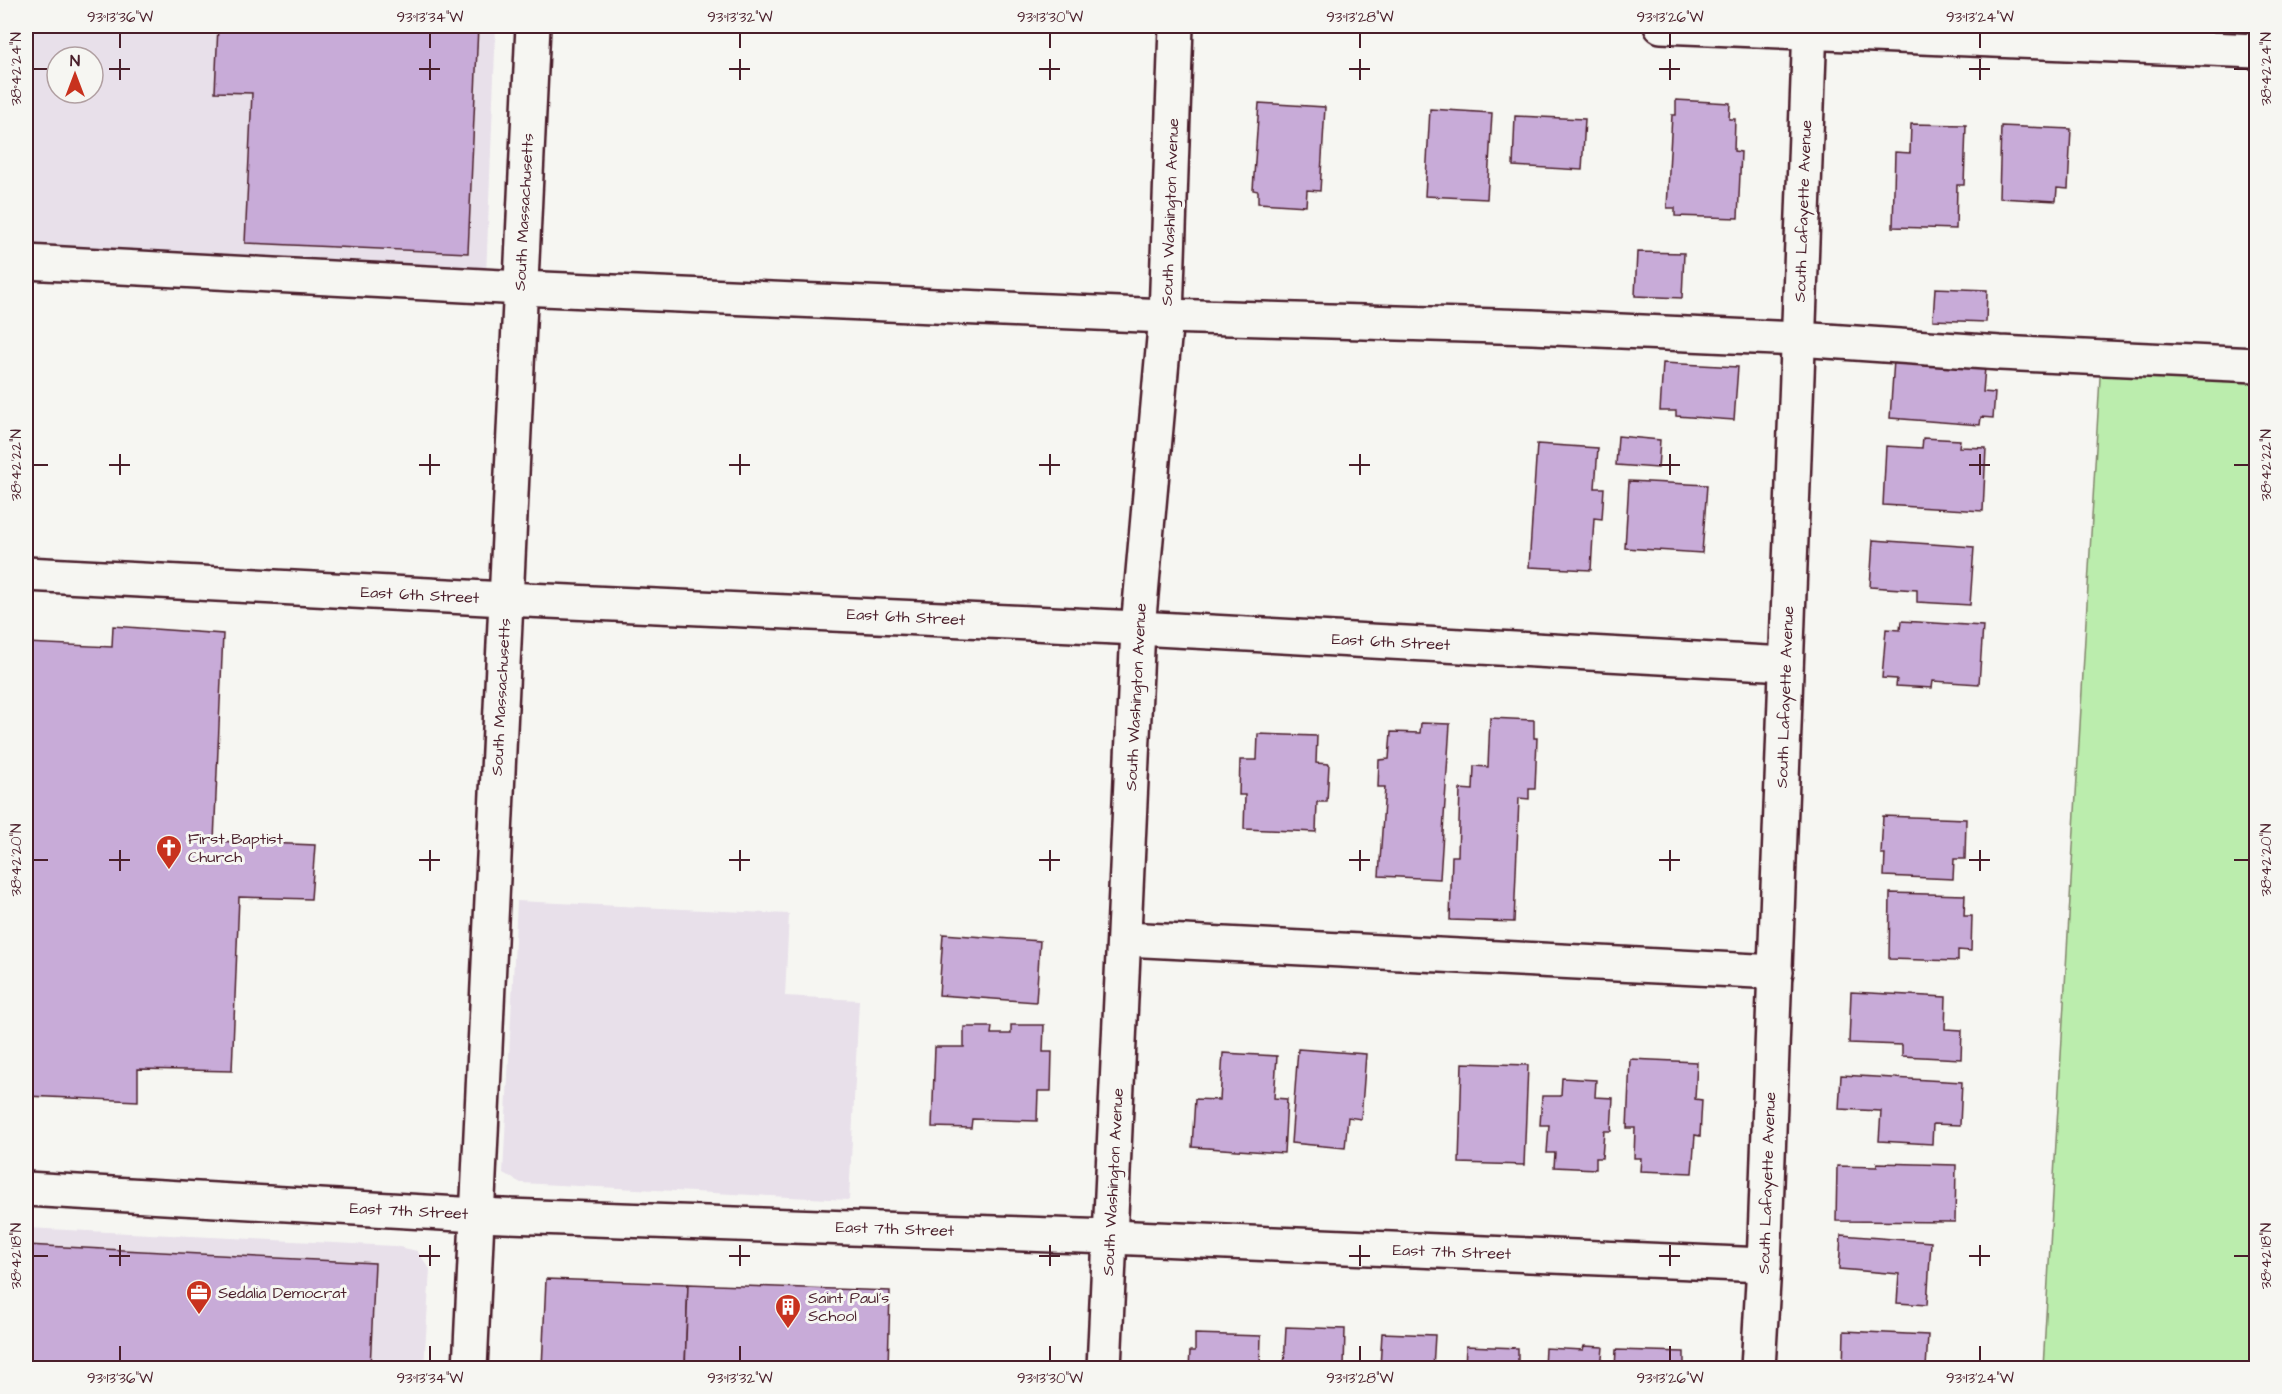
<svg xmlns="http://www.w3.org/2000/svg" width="2282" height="1394" viewBox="0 0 2282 1394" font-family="'Architects Daughter',sans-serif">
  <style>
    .built { fill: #e8e0ea; fill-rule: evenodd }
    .green { fill: #bbedad; stroke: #82866c; stroke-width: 1.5 }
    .building { fill: #c8abd8; stroke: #4a1f2b; stroke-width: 1.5 }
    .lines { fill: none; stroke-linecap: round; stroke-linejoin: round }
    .minor-casing { stroke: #4a1f2b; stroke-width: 38 }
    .minor { stroke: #f6f6f2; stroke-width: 33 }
    .ticks { fill: none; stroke: #4a1f2b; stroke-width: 2 }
    .labels { text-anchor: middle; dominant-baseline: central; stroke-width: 6; stroke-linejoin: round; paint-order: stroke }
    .street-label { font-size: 16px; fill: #4a1f2b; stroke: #f6f6f2 }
    .poi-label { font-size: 16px; fill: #4a1f2b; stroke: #f6f6f2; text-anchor: start }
    .neatline { fill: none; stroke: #4a1f2b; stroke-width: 2 }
    .ticks-label { font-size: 15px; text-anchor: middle; fill: #4a1f2b }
  </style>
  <rect width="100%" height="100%" fill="#f6f6f2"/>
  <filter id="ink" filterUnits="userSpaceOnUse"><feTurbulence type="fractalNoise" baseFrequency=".0167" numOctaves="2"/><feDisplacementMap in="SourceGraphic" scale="12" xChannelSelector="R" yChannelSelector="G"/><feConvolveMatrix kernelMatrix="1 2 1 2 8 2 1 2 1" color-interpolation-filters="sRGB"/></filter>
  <g filter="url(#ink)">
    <g class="built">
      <path d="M26,26H496L485,302L26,277ZM57,57H93V93H57Z"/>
      <polygon points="517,901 789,914 785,996 859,1000 849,1200 521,1183 503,1173"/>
      <polygon points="26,1228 395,1246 417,1251 430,1269 424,1368 26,1368"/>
    </g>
    <polygon class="green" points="2102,343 2256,352 2256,1368 2043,1368"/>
    <g class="building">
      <polygon points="218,26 478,26 468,253 245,243 252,93 215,92"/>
      <polygon points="1676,100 1730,103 1729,119 1735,119 1734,151 1741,152 1738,218 1675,216 1675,208 1667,208 1672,115 1676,115"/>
      <polygon points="1259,103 1325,107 1320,191 1307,190 1306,206 1258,203 1258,191 1253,190"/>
      <polygon points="1430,109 1492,113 1487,199 1425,196"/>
      <polygon points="1515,116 1585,119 1582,170 1513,166"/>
      <polygon points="1911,124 1966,125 1964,185 1957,185 1956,229 1893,227 1895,152 1910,153"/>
      <polygon points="2001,126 2071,129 2068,189 2057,188 2056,201 1999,198"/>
      <polygon points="1637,252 1684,253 1682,298 1635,296"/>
      <polygon points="1935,288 1987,290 1986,322 1933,320"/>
      <polygon points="1894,360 1985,367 1983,392 1995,393 1993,418 1981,417 1980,425 1890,418"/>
      <polygon points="1663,363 1738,367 1734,420 1676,416 1676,411 1660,411"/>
      <polygon points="1618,436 1660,440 1658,468 1616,465"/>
      <polygon points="1923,438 1960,440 1959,447 1986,448 1983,511 1883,505 1886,446 1922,448"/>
      <polygon points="1537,444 1598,448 1595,488 1604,488 1602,519 1594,518 1591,570 1529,567"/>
      <polygon points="1629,481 1707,485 1702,553 1625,548"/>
      <polygon points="1873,540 1974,547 1970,605 1917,602 1917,590 1870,587"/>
      <polygon points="1901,621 1983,626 1979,684 1933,681 1932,688 1896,686 1897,679 1882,678 1886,629 1900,630"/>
      <polygon points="113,626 223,634 214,841 315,845 311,899 239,897 232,1071 138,1069 138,1101 26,1096 26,643 112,647"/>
      <polygon points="1490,718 1534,720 1534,738 1537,738 1535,789 1529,789 1529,799 1519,798 1514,922 1450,920 1452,856 1458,856 1460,789 1473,790 1474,766 1488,767"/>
      <polygon points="1421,723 1450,724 1440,879 1379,876 1385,787 1378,787 1379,760 1389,759 1391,732 1420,733"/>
      <polygon points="1258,734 1317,736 1316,763 1329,764 1327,802 1317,802 1316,832 1244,829 1245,795 1239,795 1240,760 1257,760"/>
      <polygon points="1883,816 1966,819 1965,859 1954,859 1953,879 1884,876 1885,854 1881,854"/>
      <polygon points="1890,893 1965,895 1964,916 1972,916 1971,951 1958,950 1958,961 1889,959"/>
      <polygon points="943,934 1040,941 1036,1002 939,995"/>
      <polygon points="1851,992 1946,997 1945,1029 1962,1030 1961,1059 1902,1056 1902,1045 1849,1043"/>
      <polygon points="1011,1025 1044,1025 1043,1052 1052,1052 1051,1091 1038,1091 1037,1121 972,1119 971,1128 932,1127 935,1047 964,1047 964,1027 992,1027 991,1034 1011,1034"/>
      <polygon points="1298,1049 1366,1054 1361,1119 1348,1117 1345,1148 1291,1143"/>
      <polygon points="1223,1053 1277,1056 1274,1098 1287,1099 1284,1153 1192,1147 1195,1099 1220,1100"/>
      <polygon points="1630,1059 1697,1062 1695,1099 1702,1100 1700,1136 1695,1135 1692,1173 1640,1171 1641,1158 1634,1158 1635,1128 1627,1128"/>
      <polygon points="1462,1063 1528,1065 1524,1165 1459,1163"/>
      <polygon points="1841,1075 1962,1082 1960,1125 1933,1124 1932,1144 1879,1141 1881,1111 1839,1109"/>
      <polygon points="1562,1078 1596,1080 1595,1097 1613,1098 1611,1131 1604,1131 1602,1158 1596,1158 1596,1169 1554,1167 1555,1153 1547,1153 1549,1125 1540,1125 1542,1096 1561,1096"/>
      <polygon points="1877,1163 1956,1165 1955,1222 1836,1221 1837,1166 1877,1167"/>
      <polygon points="1841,1235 1931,1242 1927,1305 1897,1303 1899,1274 1839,1269"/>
      <polygon points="26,1245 375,1263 370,1368 26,1368"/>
      <polygon points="546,1279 688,1284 685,1368 542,1368"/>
      <polygon points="688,1284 890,1291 888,1368 685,1368"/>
      <polygon points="1286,1327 1345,1329 1344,1368 1269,1368 1284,1367"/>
      <polygon points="1844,1331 1928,1335 1926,1368 1843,1368"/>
      <polygon points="1382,1333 1435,1335 1433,1368 1380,1368"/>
      <polygon points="1195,1334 1261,1336 1260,1368 1189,1368 1190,1351 1195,1351"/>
      <polygon points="1466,1346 1518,1348 1518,1368 1465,1368"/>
      <polygon points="1584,1346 1603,1347 1601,1368 1544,1368 1545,1348 1583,1350"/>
      <polygon points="1616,1350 1684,1352 1684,1368 1615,1368"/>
    </g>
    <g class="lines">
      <defs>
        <g id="minor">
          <polyline points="1661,26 2256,51"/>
          <polyline points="26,262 520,288 1166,316 1532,327 1798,339 2000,353 2256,365"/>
          <polyline points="26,574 505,599 1138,628 1786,664"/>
          <polyline points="1125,939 1776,972"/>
          <polyline points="26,1189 477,1215 1111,1237 1764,1265"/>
          <polyline points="470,1368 533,26"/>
          <polyline points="1104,1368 1138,628 1166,316 1176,26"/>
          <polyline points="1758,1368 1764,1265 1810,26"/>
        </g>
      </defs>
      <use href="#minor" class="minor-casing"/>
      <use href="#minor" class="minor"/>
    </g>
  </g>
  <path class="ticks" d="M120,33V48M430,33V48M740,33V48M1050,33V48M1360,33V48M1670,33V48M1980,33V48M120,59V80M430,59V80M740,59V80M1050,59V80M1360,59V80M1670,59V80M1980,59V80M33,69H48M109,69H130M419,69H440M729,69H750M1039,69H1060M1349,69H1370M1659,69H1680M1969,69H1990M2234,69H2249M120,454V475M430,454V475M740,454V475M1050,454V475M1360,454V475M1670,454V475M1980,454V475M33,465H48M109,465H130M419,465H440M729,465H750M1039,465H1060M1349,465H1370M1659,465H1680M1969,465H1990M2234,465H2249M120,850V871M430,850V871M740,850V871M1050,850V871M1360,850V871M1670,850V871M1980,850V871M33,860H48M109,860H130M419,860H440M729,860H750M1039,860H1060M1349,860H1370M1659,860H1680M1969,860H1990M2234,860H2249M120,1245V1266M430,1245V1266M740,1245V1266M1050,1245V1266M1360,1245V1266M1670,1245V1266M1980,1245V1266M33,1256H48M109,1256H130M419,1256H440M729,1256H750M1039,1256H1060M1349,1256H1370M1659,1256H1680M1969,1256H1990M2234,1256H2249M120,1346V1361M430,1346V1361M740,1346V1361M1050,1346V1361M1360,1346V1361M1670,1346V1361M1980,1346V1361"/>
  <defs>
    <symbol id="church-pin" viewBox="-11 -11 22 30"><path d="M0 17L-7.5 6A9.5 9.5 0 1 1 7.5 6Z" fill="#c8321e" stroke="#f6f6f2"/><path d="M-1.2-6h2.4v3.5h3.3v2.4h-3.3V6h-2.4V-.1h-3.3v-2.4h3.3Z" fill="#fff"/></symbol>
    <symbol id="office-pin" viewBox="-11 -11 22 30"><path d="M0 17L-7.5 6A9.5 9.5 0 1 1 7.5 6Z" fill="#c8321e" stroke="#f6f6f2"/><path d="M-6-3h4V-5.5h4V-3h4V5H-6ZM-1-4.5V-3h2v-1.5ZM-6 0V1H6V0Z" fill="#fff"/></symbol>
    <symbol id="building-pin" viewBox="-11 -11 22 30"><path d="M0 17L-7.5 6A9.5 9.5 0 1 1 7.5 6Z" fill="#c8321e" stroke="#f6f6f2"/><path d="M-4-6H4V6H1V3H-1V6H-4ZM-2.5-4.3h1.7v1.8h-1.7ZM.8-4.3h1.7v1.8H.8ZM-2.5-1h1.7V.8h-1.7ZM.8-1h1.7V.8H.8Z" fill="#fff"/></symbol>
  </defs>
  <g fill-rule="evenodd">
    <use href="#church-pin" x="154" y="833" width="30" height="40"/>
    <use href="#office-pin" x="184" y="1278" width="30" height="40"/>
    <use href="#building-pin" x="773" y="1292" width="30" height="40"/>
  </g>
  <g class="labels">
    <g class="street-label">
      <text transform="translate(1803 211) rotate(-88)">South Lafayette Avenue</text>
      <text transform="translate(524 212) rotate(-87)">South Massachusetts</text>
      <text transform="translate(1170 212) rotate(-88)">South Washington Avenue</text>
      <text transform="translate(420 595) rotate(3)">East 6th Street</text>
      <text transform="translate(906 617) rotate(3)">East 6th Street</text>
      <text transform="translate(1391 642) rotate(3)">East 6th Street</text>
      <text transform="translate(501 697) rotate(-87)">South Massachusetts</text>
      <text transform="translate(1136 697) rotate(-87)">South Washington Avenue</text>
      <text transform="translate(1785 697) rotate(-88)">South Lafayette Avenue</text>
      <text transform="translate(1113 1182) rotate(-87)">South Washington Avenue</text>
      <text transform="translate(1767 1183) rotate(-88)">South Lafayette Avenue</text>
      <text transform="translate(409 1211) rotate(3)">East 7th Street</text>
      <text transform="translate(895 1229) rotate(2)">East 7th Street</text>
      <text transform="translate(1452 1252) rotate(2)">East 7th Street</text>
    </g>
    <g class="poi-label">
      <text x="188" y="839">First Baptist<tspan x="188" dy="18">Church</tspan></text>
      <text x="218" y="1293">Sedalia Democrat</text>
      <text x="808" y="1298">Saint Paul's<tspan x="808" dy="18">School</tspan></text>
    </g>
  </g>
  <rect width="2282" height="1394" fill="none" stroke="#f6f6f2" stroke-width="66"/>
  <g transform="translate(75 75)"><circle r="28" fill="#f6f6f2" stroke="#b1a0a2" stroke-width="1.5"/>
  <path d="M0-4.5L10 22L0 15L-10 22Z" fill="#c8321e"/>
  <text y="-9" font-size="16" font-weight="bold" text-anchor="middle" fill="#4a1f2b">N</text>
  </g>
  <rect x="33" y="33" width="2216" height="1328" class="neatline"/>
  <g class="ticks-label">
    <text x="120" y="22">93°13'36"W</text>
    <text x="430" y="22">93°13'34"W</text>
    <text x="740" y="22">93°13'32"W</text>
    <text x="1050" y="22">93°13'30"W</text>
    <text x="1360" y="22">93°13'28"W</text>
    <text x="1670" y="22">93°13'26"W</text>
    <text x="1980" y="22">93°13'24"W</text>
    <text transform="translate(16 69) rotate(-90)" y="5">38°42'24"N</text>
    <text transform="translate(2266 69) rotate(-90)" y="5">38°42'24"N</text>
    <text transform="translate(16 465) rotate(-90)" y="5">38°42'22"N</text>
    <text transform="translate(2266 465) rotate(-90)" y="5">38°42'22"N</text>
    <text transform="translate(16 860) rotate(-90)" y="5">38°42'20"N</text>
    <text transform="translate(2266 860) rotate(-90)" y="5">38°42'20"N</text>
    <text transform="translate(16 1256) rotate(-90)" y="5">38°42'18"N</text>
    <text transform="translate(2266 1256) rotate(-90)" y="5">38°42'18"N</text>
    <text x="120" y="1383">93°13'36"W</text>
    <text x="430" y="1383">93°13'34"W</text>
    <text x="740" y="1383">93°13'32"W</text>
    <text x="1050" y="1383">93°13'30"W</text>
    <text x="1360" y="1383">93°13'28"W</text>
    <text x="1670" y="1383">93°13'26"W</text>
    <text x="1980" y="1383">93°13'24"W</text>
  </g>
</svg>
